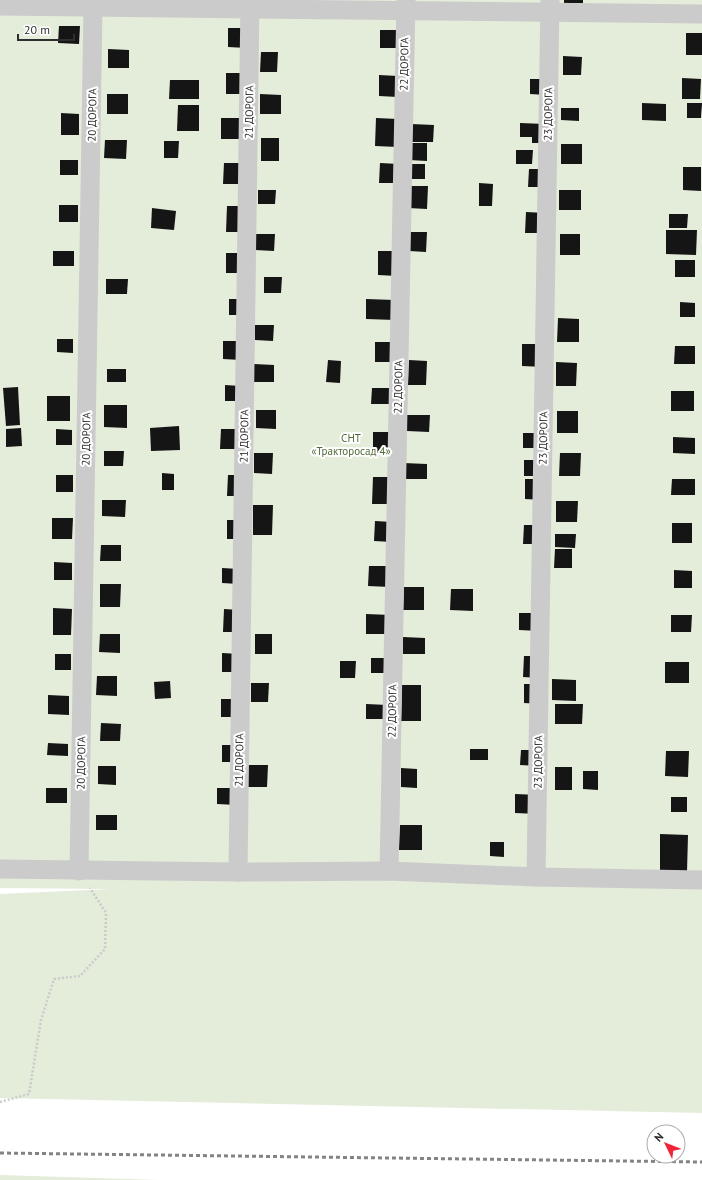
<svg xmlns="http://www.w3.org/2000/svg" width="702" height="1180" viewBox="0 0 702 1180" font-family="'PT Sans',sans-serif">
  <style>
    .green { fill: #e4ecda }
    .building { fill: #151515 }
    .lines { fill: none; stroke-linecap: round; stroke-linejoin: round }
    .path { stroke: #cbcbcb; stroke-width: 2.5; stroke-dasharray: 2 2; stroke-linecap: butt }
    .minor { stroke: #cbcbcb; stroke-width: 19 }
    .rail { stroke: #838383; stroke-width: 3; stroke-dasharray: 4 3; stroke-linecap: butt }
    .labels { text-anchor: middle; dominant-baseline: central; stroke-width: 4; stroke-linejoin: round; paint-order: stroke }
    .street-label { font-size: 11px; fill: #2e2e2e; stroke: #fff }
    .park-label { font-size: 11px; fill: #516c38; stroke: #fff }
  </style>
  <rect width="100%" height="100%" fill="#fff"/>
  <g class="green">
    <polygon points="0,0 702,0 702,1113 0,1098 0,894 112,889 0,888"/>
    <polygon points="0,1175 159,1180 0,1180"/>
  </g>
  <g class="building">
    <rect x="564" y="0" width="19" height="3"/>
    <polygon points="59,26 80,26 79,44 58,43"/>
    <polygon points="228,28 247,28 247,48 228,47"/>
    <polygon points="380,30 398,30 397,48 380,48"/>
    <rect x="686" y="33" width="16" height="22"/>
    <polygon points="108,49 129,50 129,68 108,68"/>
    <polygon points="261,52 278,52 277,72 260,72"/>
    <polygon points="563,56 582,57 581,75 563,75"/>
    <rect x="226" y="73" width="20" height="21"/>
    <polygon points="379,75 398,76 398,97 379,96"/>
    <polygon points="682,78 701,79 700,99 682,99"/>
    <polygon points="530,79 547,79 546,95 530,94"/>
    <polygon points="170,80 199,80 199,99 169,99"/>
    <rect x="107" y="94" width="21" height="20"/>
    <polygon points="260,94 281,95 281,114 260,114"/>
    <polygon points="642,103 666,104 666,121 642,120"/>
    <polygon points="687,103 702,103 701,118 687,118"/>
    <polygon points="178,105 199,105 199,131 177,131"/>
    <polygon points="561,108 579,108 579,121 561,120"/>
    <polygon points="61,113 79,114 79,135 61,135"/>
    <rect x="221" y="118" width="24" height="21"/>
    <polygon points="376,118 398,119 398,147 375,146"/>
    <polygon points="520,123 545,124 544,143 532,143 532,137 520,137"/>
    <polygon points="411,124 434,125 433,142 411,142"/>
    <rect x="261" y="138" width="18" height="23"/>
    <polygon points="105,140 127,140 126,159 104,158"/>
    <polygon points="164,141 179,141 178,158 164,158"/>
    <polygon points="409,143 427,143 427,161 409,160"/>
    <rect x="561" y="144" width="21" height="20"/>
    <polygon points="516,150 533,150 532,164 516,164"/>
    <rect x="60" y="160" width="18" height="15"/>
    <polygon points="224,163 246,163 245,184 223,184"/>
    <polygon points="380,163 399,164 398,183 379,183"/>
    <polygon points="410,164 425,164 425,179 409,179"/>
    <polygon points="683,167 701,167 701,191 683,190"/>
    <polygon points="529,169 547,169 547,187 528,187"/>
    <polygon points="479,183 493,184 492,206 479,206"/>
    <polygon points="409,186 428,186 427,209 408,208"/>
    <polygon points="258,190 276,190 275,204 258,204"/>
    <rect x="559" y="190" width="22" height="20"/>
    <rect x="59" y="205" width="19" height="17"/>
    <polygon points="227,206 246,206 246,232 226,232"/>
    <polygon points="152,208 176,211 174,230 151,228"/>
    <polygon points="526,212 546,213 546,233 525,233"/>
    <polygon points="669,214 688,214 687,228 669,228"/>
    <polygon points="666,230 697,230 696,255 666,254"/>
    <polygon points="410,232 427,232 426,252 409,251"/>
    <polygon points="255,234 275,234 274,251 255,250"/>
    <rect x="560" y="234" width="20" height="21"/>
    <rect x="53" y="251" width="21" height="15"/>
    <polygon points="378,251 397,251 397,276 378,275"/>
    <rect x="226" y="253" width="19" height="20"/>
    <rect x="675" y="260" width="20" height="17"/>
    <polygon points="264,277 282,277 281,293 264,293"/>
    <polygon points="106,279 128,279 127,294 106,294"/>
    <polygon points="229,299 246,299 245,315 229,315"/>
    <polygon points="366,299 395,300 395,320 366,319"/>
    <polygon points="680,302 695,303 695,317 680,317"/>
    <polygon points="558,318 579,319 579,342 557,342"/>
    <polygon points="255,325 274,325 273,341 255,340"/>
    <polygon points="57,339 73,339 73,353 57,352"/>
    <polygon points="223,341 242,341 241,360 223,359"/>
    <rect x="375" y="342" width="19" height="20"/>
    <polygon points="522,344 544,344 544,367 522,366"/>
    <polygon points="675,346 695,346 695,364 674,364"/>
    <polygon points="328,360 341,361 340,383 326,382"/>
    <polygon points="409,360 427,361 426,385 408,385"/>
    <polygon points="556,362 577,363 576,386 556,386"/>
    <polygon points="253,364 274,365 274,382 253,382"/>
    <rect x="107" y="369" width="19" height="13"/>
    <polygon points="225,385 241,386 241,401 225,401"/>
    <polygon points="18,387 20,425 6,426 3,388"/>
    <polygon points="372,388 391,388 391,404 371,404"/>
    <rect x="671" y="391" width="23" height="20"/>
    <rect x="47" y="396" width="23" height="25"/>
    <polygon points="104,405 127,405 127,428 104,427"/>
    <polygon points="256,410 276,410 276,429 256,428"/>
    <rect x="557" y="411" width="21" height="22"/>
    <polygon points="407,415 430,415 429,432 407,431"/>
    <polygon points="179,426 180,450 151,451 150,428"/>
    <polygon points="21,428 22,446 6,447 6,429"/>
    <polygon points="56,429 72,430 72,445 56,445"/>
    <polygon points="221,429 242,429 242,449 220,449"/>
    <polygon points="373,432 392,432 392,454 373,453"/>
    <polygon points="523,433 544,433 543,448 523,448"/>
    <polygon points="673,437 695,438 695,454 673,453"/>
    <polygon points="104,451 124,451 123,466 104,466"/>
    <polygon points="254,453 273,453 272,474 254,473"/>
    <polygon points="560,453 581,453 580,476 559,476"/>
    <rect x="524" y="460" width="15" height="16"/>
    <polygon points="403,463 427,464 427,479 403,479"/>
    <polygon points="162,473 174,474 174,490 162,490"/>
    <rect x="56" y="475" width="17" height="17"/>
    <polygon points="228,475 242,475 242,496 227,496"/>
    <polygon points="373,477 391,477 390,504 372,504"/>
    <polygon points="525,479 543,479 542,500 525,499"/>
    <polygon points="672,479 695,479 695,495 671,495"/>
    <polygon points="102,500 126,500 125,517 102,516"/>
    <polygon points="556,501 578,501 577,522 556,522"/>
    <polygon points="253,505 273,505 272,535 253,535"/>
    <polygon points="52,518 73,518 72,539 52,539"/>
    <rect x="227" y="520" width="15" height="19"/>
    <polygon points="375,521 392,522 392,542 374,541"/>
    <rect x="672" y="523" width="20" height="20"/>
    <polygon points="524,525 541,525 540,544 523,544"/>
    <polygon points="555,534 576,534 575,548 555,547"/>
    <polygon points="101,545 121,545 121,561 100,561"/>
    <polygon points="555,549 572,549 572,568 554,568"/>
    <polygon points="54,562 72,563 72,580 54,580"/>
    <polygon points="369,566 390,566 390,587 368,586"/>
    <polygon points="222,568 239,569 239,584 222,583"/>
    <polygon points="674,570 692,571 692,588 674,588"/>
    <polygon points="100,584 121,584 120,607 100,607"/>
    <polygon points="404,587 424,587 424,610 403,610"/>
    <polygon points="451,589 473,589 473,611 450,610"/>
    <polygon points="53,608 72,609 71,635 53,635"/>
    <polygon points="224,609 240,610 239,632 223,632"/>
    <polygon points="519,613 540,613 539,631 519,630"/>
    <polygon points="366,614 391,615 390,634 366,634"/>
    <polygon points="671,615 692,615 691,632 671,632"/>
    <polygon points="100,634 120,634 120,653 99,652"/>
    <rect x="255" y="634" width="17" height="20"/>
    <polygon points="403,637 425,638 425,654 403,654"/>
    <polygon points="222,653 240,654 240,672 222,672"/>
    <rect x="55" y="654" width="16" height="16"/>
    <polygon points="524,656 539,656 539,678 523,677"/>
    <polygon points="371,658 390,658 389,673 371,673"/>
    <polygon points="340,661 356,661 355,678 340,678"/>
    <rect x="665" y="662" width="24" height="21"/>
    <polygon points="97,676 117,676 117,696 96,695"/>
    <polygon points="552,679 576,680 576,701 552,700"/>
    <polygon points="170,681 171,698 155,699 154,682"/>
    <polygon points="251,683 269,683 268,702 251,702"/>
    <polygon points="524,684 540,684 540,704 524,703"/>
    <polygon points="402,685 421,685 421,721 401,721"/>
    <polygon points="48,695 69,696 69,715 48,714"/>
    <rect x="221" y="699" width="17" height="18"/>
    <polygon points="366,704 388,705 388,719 366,719"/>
    <polygon points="555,704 583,704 582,724 555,724"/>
    <polygon points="101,723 121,724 120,741 100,741"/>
    <polygon points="48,743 68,744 68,756 47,755"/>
    <rect x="222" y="745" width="14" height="17"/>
    <rect x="470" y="749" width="18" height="11"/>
    <polygon points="521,750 538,750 538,766 520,765"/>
    <polygon points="666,751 689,751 688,777 665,776"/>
    <polygon points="248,765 268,765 267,787 248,787"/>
    <polygon points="98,766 116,766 116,785 98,784"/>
    <rect x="555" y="767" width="17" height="23"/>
    <polygon points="401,768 417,769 417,788 401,787"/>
    <polygon points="583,771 598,771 598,790 583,789"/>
    <rect x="46" y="788" width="21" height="15"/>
    <polygon points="217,788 237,788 237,805 217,804"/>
    <polygon points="515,794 539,795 538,814 515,813"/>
    <rect x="671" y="797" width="16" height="15"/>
    <rect x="96" y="815" width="21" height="15"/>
    <polygon points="400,825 422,825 422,850 399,850"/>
    <polygon points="660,834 688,835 687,872 660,871"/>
    <polygon points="490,842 504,842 504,857 490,856"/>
  </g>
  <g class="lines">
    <polyline class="path" points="0,1102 29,1094 41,1020 54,979 80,976 105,949 106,913 90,888"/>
    <g class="minor">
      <polyline points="0,6 702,14"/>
      <polyline points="0,869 238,872 389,871 536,877 702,880"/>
      <polyline points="79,871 93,7 92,0"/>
      <polyline points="389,871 406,0"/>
      <polyline points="238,872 250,0"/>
      <polyline points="536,877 550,0"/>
    </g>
    <polyline class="rail" points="0,1153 702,1162"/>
  </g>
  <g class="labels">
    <g class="street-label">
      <text transform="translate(404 64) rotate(-89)">22 ДОРОГА</text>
      <text transform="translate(249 112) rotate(-89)">21 ДОРОГА</text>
      <text transform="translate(548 114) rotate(-89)">23 ДОРОГА</text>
      <text transform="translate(92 115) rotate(-89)">20 ДОРОГА</text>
      <text transform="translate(398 387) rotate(-89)">22 ДОРОГА</text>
      <text transform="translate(244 436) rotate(-89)">21 ДОРОГА</text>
      <text transform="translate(543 438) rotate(-89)">23 ДОРОГА</text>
      <text transform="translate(86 439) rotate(-89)">20 ДОРОГА</text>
      <text transform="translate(392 711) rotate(-89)">22 ДОРОГА</text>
      <text transform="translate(239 760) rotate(-89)">21 ДОРОГА</text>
      <text transform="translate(538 762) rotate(-89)">23 ДОРОГА</text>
      <text transform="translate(81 763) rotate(-89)">20 ДОРОГА</text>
    </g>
    <g class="park-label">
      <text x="351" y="438">СНТ<tspan x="351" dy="13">«Тракторосад 4»</tspan></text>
    </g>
  </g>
  <g transform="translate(666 1144) rotate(313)"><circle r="19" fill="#ffffff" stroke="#ababab"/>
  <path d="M0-3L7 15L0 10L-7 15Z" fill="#ef2537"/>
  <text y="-6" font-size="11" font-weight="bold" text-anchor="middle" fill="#2e2e2e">N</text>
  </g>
  <path d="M18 34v6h56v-6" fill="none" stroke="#2e2e2e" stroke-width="2"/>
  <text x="24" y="34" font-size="12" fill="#2e2e2e" stroke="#ffffff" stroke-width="3" paint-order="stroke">20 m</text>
</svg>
